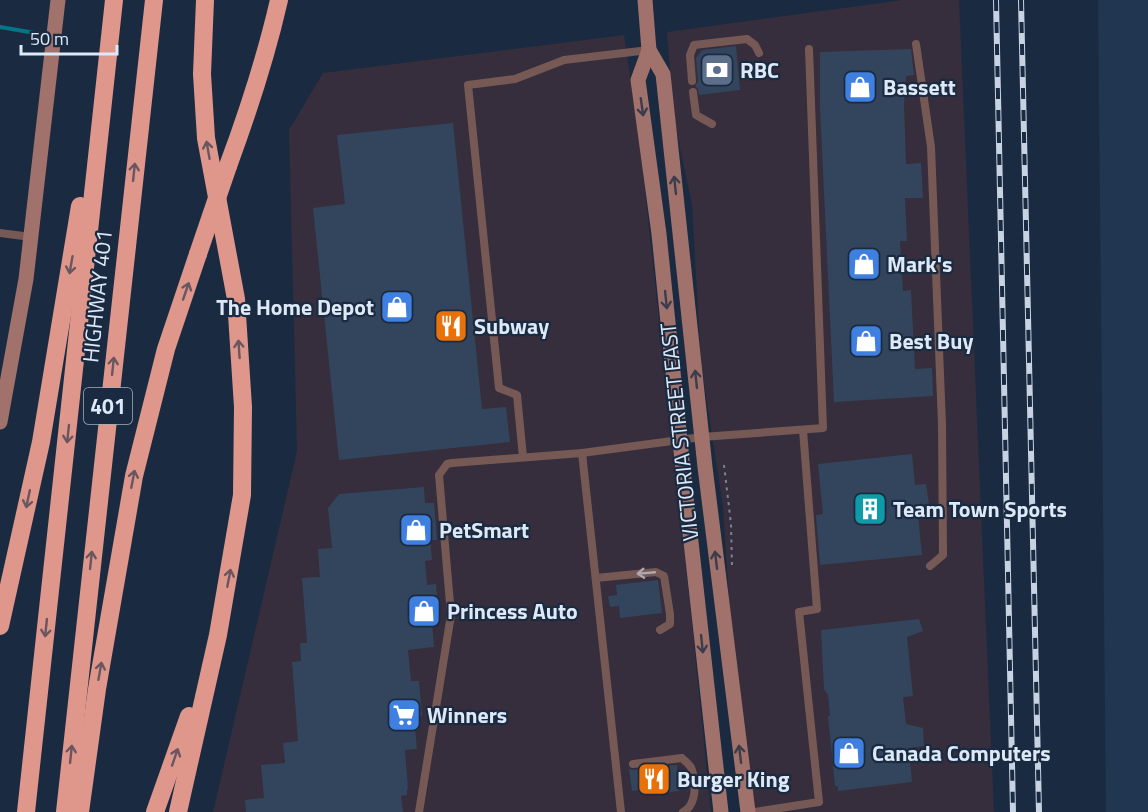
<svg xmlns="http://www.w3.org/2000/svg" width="1148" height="812" viewBox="0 0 1148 812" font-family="'Titillium Web',sans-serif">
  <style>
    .commercial { fill: #362d3d }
    .built { fill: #213651 }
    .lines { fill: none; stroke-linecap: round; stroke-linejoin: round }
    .stream { stroke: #037586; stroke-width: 4 }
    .building { fill: #33455c }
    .path { stroke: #778598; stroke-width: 2; stroke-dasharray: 3 4.5; stroke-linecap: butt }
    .service { stroke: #765954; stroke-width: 8 }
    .secondary { stroke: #a1726b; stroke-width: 15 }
    .motorway { stroke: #df978c; stroke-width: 18 }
    .rail-casing { stroke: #c7d3e3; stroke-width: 6 }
    .rail { stroke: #1a2b41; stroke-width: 4; stroke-dasharray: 11; stroke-linecap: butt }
    .motorway-bridge { stroke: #df978c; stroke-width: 18 }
    .oneway { stroke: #3c3d4c }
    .oneway2 { stroke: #69565f }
    .oneway3 { stroke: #afa8ae }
    .labels { text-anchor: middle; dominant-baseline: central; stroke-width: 4.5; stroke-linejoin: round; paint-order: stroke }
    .shield { fill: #1a2b41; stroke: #a3b0c1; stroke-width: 1.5 }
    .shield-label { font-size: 21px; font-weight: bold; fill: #dee9f8 }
    .poi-label { font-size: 22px; font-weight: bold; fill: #dee9f8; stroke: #1a2b41; text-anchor: start }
    .street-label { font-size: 22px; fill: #dee9f8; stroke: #1a2b41 }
  </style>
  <rect width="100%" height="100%" fill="#1a2b41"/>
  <g class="commercial">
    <polygon points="903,0 959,0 994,812 750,812 732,647 723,507 701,363 692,205 674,120 667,32"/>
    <polygon points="624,35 640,144 692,624 711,812 213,812 297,451 289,130 323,73"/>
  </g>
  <polygon class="built" points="1098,0 1148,0 1148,812 1106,812"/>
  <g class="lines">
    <polyline class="stream" points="0,27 35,33"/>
  </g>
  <g class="building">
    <polygon points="736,46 740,90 699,95 698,89 695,86 698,81 696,58 702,50"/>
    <polygon points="911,49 914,75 906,76 904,104 906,164 921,163 923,198 905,198 907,241 900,241 903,291 911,290 915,369 932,368 933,396 834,402 820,108 820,52"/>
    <polygon points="453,123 482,409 506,407 510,442 339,460 313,208 345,204 337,135"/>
    <polygon points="912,454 915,485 926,484 929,504 917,505 922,555 820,565 816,515 823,514 818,464"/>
    <polygon points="424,487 425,503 434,503 437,540 430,540 432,560 425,561 427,585 436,584 439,621 432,622 434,647 408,650 411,681 419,681 422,716 414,717 417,749 405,750 408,789 407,789 407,795 401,796 403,812 246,812 245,800 264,798 261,765 285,763 283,743 298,741 292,662 301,661 300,643 307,643 302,578 320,577 318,549 332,548 328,508 339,494"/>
    <polygon points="658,580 662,613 620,618 619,606 610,607 608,596 617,595 616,585"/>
    <polygon points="919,619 923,631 907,637 913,696 903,697 906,724 923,728 924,746 909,748 912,782 838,791 838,786 835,786 828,716 830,716 828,695 824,689 821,630"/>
    <polygon points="677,765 679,791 656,794 655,789 632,791 629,769 634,770"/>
  </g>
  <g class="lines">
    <polyline class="path" points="724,465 731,524 732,567"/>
    <g class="service">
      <polyline points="916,44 931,147 942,424 943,555 930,566"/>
      <polyline points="692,81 690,55 694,45 747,39 755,45 759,53"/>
      <polyline points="693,92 696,115 712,124"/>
      <polyline points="0,233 31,237"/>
      <polyline points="523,457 517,395 499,388 468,85 515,79 564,60 649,50"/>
      <polyline points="596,578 656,572 664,576 670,614 670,624 660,630"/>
      <path d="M633,764L682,758C686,762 691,765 692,770C696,783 697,805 683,812"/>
      <polyline points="419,812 451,615 439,475 447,464 452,463 582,453"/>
      <polyline points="621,812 582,453 702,437 823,428 809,49"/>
      <polyline points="755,812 819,802 799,612 817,609 803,430"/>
    </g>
    <g class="secondary">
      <polyline points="645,0 649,50 638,80 659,234 683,470 721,812"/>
      <polyline points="649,50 663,74 705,467 748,812"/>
      <polyline points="0,422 26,279 58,0"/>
    </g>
    <g class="motorway">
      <path d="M228,166C248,112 266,57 279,0"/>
      <polyline points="0,626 41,442 80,206"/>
      <polyline points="26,812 114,0"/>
      <polyline points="65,812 154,0"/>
      <polyline points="80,812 97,689 134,476 166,349 198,254"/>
      <polyline points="155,812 189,716"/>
      <polyline points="178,812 218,635 242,495 243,407 236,299 206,138 202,74 205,0"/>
    </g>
    <defs>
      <g id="rail">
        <polyline points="996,0 1013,812"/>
        <polyline points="1021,0 1039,812"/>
      </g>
    </defs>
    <use href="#rail" class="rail-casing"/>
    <use href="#rail" class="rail"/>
    <polyline class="motorway-bridge" points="198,254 228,166"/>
  </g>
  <defs><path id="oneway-shaft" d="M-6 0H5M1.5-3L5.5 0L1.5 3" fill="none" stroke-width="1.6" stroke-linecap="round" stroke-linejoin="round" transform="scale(1.5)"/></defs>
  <g class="oneway">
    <use href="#oneway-shaft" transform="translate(642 107) rotate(82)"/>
    <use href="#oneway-shaft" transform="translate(675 185) rotate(-96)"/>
    <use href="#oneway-shaft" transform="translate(666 300) rotate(84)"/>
    <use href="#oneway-shaft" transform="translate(696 379) rotate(-96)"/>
    <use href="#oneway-shaft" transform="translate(716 560) rotate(-97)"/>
    <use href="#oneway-shaft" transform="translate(702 644) rotate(84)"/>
    <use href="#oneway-shaft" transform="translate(740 754) rotate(-97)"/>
  </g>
  <g class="oneway2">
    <use href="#oneway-shaft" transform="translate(208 150) rotate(-100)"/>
    <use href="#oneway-shaft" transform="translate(134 172) rotate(-84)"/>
    <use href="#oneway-shaft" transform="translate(71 265) rotate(100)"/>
    <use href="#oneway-shaft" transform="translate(186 291) rotate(-71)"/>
    <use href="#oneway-shaft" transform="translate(239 349) rotate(-94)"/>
    <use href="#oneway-shaft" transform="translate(113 366) rotate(-84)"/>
    <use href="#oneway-shaft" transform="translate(68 434) rotate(96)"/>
    <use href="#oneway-shaft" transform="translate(133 479) rotate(-79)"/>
    <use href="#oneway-shaft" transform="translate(28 499) rotate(102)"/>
    <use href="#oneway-shaft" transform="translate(91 560) rotate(-84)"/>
    <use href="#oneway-shaft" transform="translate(229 578) rotate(-79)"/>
    <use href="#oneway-shaft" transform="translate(46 628) rotate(96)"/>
    <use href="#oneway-shaft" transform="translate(100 671) rotate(-80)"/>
    <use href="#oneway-shaft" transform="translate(71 754) rotate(-84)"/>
    <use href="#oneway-shaft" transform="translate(175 757) rotate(-71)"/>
  </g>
  <use class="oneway3" href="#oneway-shaft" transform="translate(646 573) rotate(175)"/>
  <defs>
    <symbol id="bank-square" viewBox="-11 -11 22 22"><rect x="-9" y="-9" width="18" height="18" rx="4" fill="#5c6f8a" stroke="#1a2b41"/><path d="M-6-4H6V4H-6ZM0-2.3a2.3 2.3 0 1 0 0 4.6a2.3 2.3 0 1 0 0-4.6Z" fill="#fff"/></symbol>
    <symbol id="shop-square" viewBox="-11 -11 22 22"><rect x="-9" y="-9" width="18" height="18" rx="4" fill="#3f7fe0" stroke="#1a2b41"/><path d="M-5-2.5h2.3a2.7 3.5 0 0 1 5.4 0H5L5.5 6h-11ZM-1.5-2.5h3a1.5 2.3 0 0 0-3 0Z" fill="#fff"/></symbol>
    <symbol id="restaurant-square" viewBox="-11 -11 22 22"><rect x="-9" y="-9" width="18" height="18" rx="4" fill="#e8710a" stroke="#1a2b41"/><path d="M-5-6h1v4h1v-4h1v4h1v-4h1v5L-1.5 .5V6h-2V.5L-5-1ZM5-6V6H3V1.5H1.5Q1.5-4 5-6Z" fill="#fff"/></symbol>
    <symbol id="building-square" viewBox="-11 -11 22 22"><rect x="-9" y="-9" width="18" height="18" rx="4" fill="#0f9aa8" stroke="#1a2b41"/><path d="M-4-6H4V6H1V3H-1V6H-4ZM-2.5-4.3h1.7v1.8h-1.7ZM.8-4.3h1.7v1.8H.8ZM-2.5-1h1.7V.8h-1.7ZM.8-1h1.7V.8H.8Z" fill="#fff"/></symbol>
    <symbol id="supermarket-square" viewBox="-11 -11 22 22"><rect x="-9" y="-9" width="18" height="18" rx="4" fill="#3f7fe0" stroke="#1a2b41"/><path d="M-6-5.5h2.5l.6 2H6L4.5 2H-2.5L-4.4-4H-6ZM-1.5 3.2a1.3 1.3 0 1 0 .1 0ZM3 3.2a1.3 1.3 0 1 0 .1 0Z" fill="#fff"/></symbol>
  </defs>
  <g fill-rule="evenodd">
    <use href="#bank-square" x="698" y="51" width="38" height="38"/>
    <use href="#shop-square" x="841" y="68" width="38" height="38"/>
    <use href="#shop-square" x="845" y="245" width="38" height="38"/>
    <use href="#shop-square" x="378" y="288" width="38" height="38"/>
    <use href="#restaurant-square" x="432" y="307" width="38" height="38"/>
    <use href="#shop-square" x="847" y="322" width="38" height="38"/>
    <use href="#building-square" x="851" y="490" width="38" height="38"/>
    <use href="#shop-square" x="397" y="511" width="38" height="38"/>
    <use href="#shop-square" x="405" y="592" width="38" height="38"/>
    <use href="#supermarket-square" x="385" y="696" width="38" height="38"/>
    <use href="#shop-square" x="830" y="734" width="38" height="38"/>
    <use href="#restaurant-square" x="635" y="760" width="38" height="38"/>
  </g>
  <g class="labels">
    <rect class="shield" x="84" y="388" width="48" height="36" rx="4.5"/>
    <g class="shield-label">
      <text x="108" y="406">401</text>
    </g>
    <g class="poi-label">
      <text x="740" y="70">RBC</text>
      <text x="883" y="87">Bassett</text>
      <text x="887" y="264">Mark's</text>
      <text x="374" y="307" text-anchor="end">The Home Depot</text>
      <text x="474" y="326">Subway</text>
      <text x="889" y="341">Best Buy</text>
      <text x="893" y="509">Team Town Sports</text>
      <text x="439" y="530">PetSmart</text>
      <text x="447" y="611">Princess Auto</text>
      <text x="427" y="715">Winners</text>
      <text x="872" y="753">Canada Computers</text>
      <text x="677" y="779">Burger King</text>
    </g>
    <g class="street-label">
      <text transform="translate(97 296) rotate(-84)">HIGHWAY 401</text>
      <text transform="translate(679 432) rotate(-96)">VICTORIA STREET EAST</text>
    </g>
  </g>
  <path d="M21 45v9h96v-9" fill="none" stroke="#dee9f8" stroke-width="3"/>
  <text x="30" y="45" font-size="18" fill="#dee9f8" stroke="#1a2b41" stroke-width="4.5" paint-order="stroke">50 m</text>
</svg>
